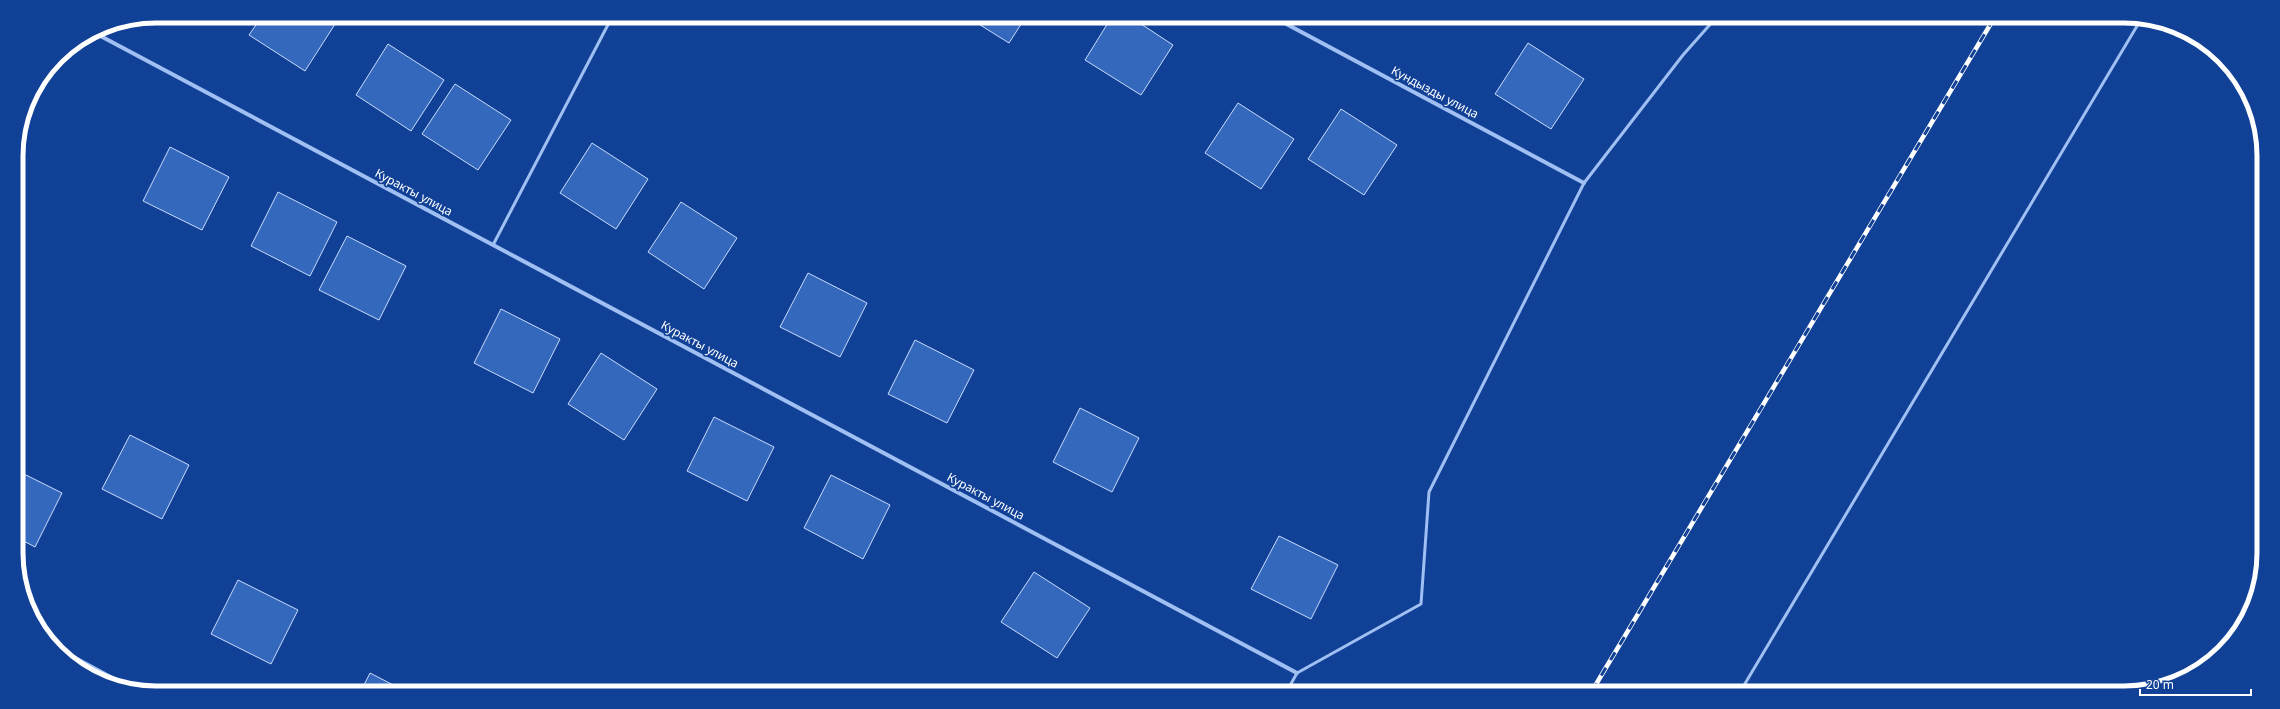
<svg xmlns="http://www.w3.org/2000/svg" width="2280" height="709" viewBox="0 0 2280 709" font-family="'Noto Sans',sans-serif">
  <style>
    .building { fill: #3468bc; stroke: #c8dcfe }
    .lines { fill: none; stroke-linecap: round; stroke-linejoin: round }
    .service { stroke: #a0c0f3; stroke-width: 3 }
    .minor { stroke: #a0c0f3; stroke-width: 4 }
    .rail-casing { stroke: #fff; stroke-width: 4.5 }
    .rail { stroke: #114196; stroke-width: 3; stroke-dasharray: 9; stroke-linecap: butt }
    .labels { text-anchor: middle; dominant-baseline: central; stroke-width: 3.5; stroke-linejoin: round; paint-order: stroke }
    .street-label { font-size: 12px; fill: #fff; stroke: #114196 }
    .rim { fill: none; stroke: #fff; stroke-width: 5 }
  </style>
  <rect width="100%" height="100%" fill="#114196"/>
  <g class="building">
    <polygon points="262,16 331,16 337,21 305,71 249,35"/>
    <polygon points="969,18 1025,18 1009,43"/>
    <polygon points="1111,18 1132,18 1173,45 1141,95 1085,60"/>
    <polygon points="1528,43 1584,79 1551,129 1495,94"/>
    <polygon points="388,44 444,80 411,131 356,95"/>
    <polygon points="455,84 511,120 478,170 422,134"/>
    <polygon points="1238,103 1294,139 1261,189 1205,153"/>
    <polygon points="1341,109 1397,145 1364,195 1308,159"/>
    <polygon points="592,143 648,179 616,229 560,193"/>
    <polygon points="170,147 229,177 202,230 143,201"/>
    <polygon points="278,192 337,222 310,276 251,246"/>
    <polygon points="681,202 737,238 704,289 648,252"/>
    <polygon points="347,236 406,266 379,320 319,290"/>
    <polygon points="808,273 867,303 840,357 780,327"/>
    <polygon points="501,309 560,339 533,393 474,363"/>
    <polygon points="915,340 974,370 947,423 888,394"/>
    <polygon points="601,353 657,389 624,440 568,404"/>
    <polygon points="1080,408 1139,438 1112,492 1053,462"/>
    <polygon points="714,417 774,447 747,501 687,471"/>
    <polygon points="130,435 189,465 162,519 102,489"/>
    <polygon points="18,471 62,493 35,547 18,538"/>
    <polygon points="831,475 890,505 863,559 804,528"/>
    <polygon points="1279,536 1338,565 1311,619 1251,589"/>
    <polygon points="1034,572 1090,608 1057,658 1001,622"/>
    <polygon points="238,580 298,610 271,664 211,634"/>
    <polygon points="370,673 401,689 362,689"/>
  </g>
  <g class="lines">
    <g class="service">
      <polyline points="493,245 612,17"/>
      <polyline points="1287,691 1297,673 1421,604 1429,492 1584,183 1683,55 1714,20"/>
      <polyline points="1740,692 2140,21"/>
    </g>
    <g class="minor">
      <polyline points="1277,19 1584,183"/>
      <polyline points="93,32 1297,673"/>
      <polyline points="51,645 131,688"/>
    </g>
    <defs>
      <polyline id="rail" points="1592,691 1993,20"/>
    </defs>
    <use href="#rail" class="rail-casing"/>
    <use href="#rail" class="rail"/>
  </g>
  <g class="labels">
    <g class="street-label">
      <text transform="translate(1435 92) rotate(28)">Кундызды улица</text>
      <text transform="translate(414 192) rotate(28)">Куракты улица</text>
      <text transform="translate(700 344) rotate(28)">Куракты улица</text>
      <text transform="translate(986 496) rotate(28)">Куракты улица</text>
    </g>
  </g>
  <path d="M0 0H2280V709H0ZM156 23H2124A133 133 0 0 1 2257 156V553A133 133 0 0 1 2124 686H156A133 133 0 0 1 23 553V156A133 133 0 0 1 156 23Z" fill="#114196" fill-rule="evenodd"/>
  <path class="rim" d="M156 23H2124A133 133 0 0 1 2257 156V553A133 133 0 0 1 2124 686H156A133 133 0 0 1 23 553V156A133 133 0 0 1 156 23Z"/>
  <path d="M2140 689v6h111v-6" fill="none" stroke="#ffffff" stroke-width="2"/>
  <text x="2146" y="689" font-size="12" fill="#ffffff" stroke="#114196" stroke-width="3" paint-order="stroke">20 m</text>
</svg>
